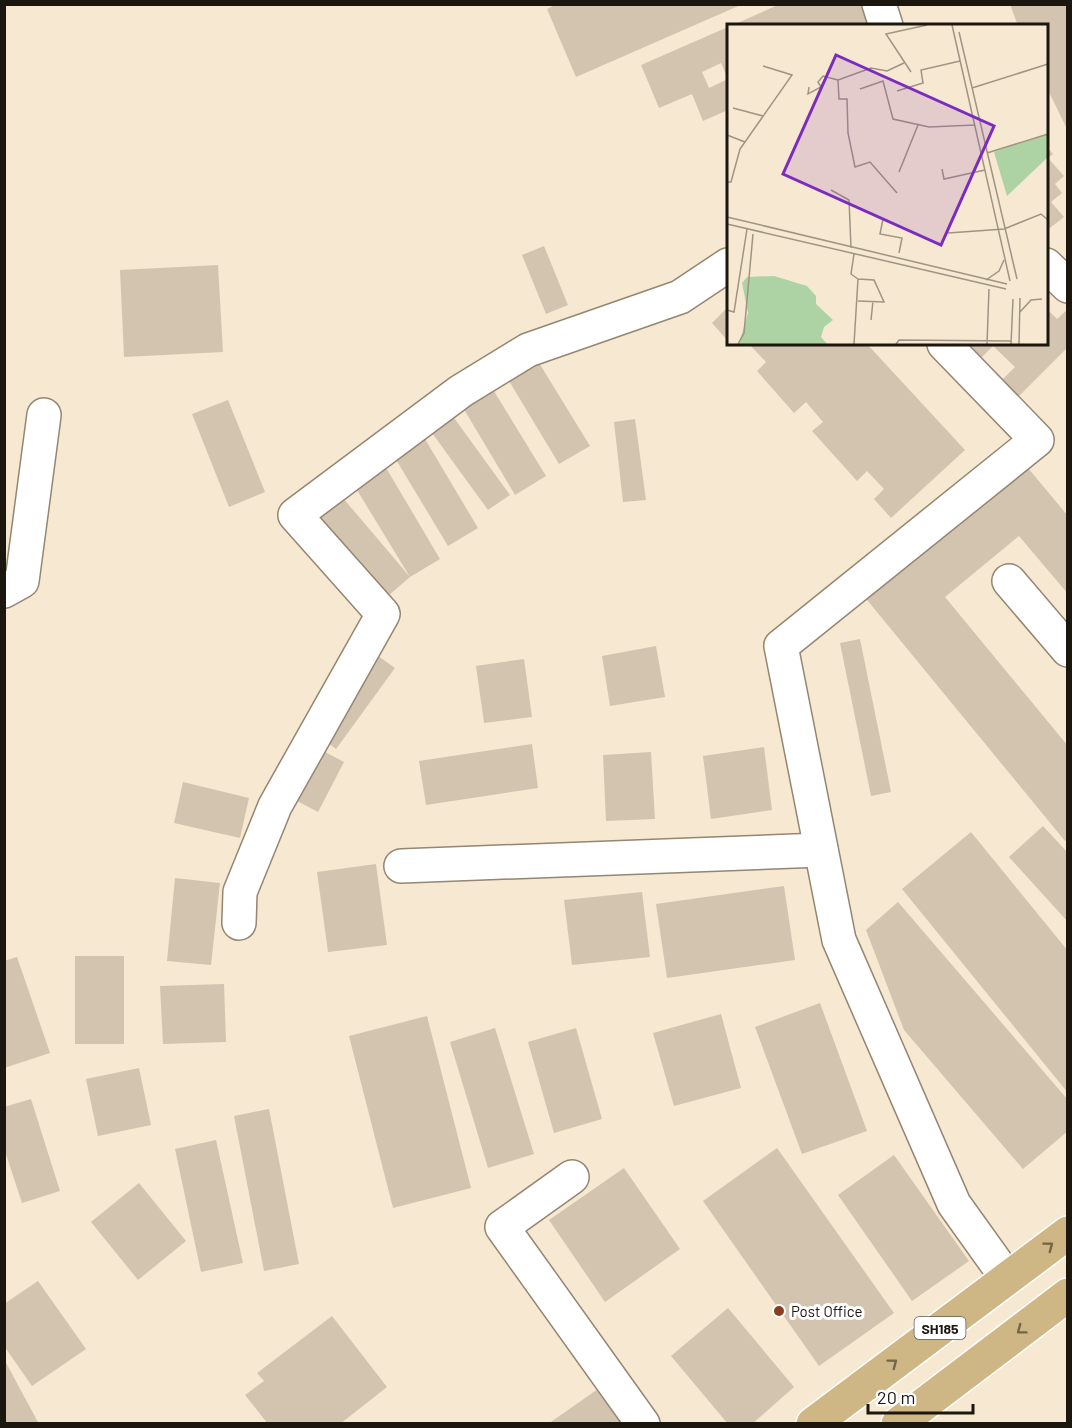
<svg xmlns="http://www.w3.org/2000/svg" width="1072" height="1428" viewBox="0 0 1072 1428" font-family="Barlow,sans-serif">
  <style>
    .building { fill: #d3c4af; fill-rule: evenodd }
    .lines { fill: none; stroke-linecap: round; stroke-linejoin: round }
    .street-casing { stroke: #938672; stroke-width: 36 }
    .primary-casing { stroke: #fff; stroke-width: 36 }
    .street { stroke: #fff; stroke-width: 33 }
    .primary { stroke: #cfb685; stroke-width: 33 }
    .oneway { stroke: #75664a }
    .poi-dot { fill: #873f1f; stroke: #fff; stroke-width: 2 }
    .labels { text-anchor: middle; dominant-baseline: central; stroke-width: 6; stroke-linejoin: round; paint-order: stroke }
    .shield { fill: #fff; stroke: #5f5c56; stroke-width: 1.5 }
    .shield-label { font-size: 14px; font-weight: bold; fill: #1b160e }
    .poi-label { font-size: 15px; fill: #1b160e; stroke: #fff; text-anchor: start }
    .inset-road { fill: none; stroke: #9f9483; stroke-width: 1.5 }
    .view { fill: #7b2cbf; fill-opacity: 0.15; stroke: #7b2cbf; stroke-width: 3 }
    .inset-edge { fill: none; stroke: #1b160e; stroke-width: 3 }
  </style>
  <rect width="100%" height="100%" fill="#f7e8d1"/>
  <g class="building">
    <polygon points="557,4 743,4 576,77 547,9"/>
    <polygon points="780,4 861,4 870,26 731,26"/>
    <polygon points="1010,4 1068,4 1068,131 1046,86 1046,26 1018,26"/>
    <path d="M728,27V110L703,121L692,94L659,108L641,65ZM721,63L728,79L709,88L702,72Z"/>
    <polygon points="1046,146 1053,154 1048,158 1064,176 1055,184 1062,193 1051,202 1064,217 1046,231"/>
    <polygon points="544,246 568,305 546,314 522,255"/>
    <polygon points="218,265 223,352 124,357 120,270"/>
    <polygon points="728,307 728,341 712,323"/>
    <polygon points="1046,308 1057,319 1068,309 1068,347 1015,400 999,383 1015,367 993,346 977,362 959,344 1046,344"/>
    <polygon points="749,344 867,344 965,450 891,518 874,499 884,489 867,471 857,481 812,431 823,422 806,402 794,413 757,371 766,362"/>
    <polygon points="533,353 590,446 559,464 503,371"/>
    <polygon points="489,383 546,476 515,495 459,401"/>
    <polygon points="228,400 265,492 229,507 192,414"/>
    <polygon points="449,411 510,495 488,510 427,426"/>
    <polygon points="635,419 646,500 623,502 614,422"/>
    <polygon points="422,434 478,528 448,546 392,453"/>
    <polygon points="1023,462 1068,516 1068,594 1019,536 945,597 1068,746 1068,838 1065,841 863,595"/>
    <polygon points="385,466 440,559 410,577 382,601 309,514 337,491 410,577 354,485"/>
    <polygon points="860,639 891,792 871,796 840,643"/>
    <polygon points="656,646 665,697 610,706 602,656"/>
    <polygon points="371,651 395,668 336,749 312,731"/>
    <polygon points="524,659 532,717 484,723 476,666"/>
    <polygon points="310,744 344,762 318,812 284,794"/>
    <polygon points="532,744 538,788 426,805 419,761"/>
    <polygon points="764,747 772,810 711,819 703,756"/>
    <polygon points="651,752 655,819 606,821 603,755"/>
    <polygon points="183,782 249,798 240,838 174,823"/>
    <polygon points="1043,826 1068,853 1068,922 1009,857"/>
    <polygon points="971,832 1068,951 1068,1093 902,889"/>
    <polygon points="376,864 387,945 328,952 317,872"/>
    <polygon points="175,878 220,883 211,965 167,961"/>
    <polygon points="784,886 795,960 667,978 656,904"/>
    <polygon points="642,892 650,957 572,965 564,900"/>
    <polygon points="898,902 1068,1100 1068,1131 1023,1169 904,1030 866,930"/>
    <rect x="75" y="956" width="49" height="88"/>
    <polygon points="17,957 50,1053 4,1068 4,961"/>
    <polygon points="224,984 226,1042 163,1044 160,986"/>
    <polygon points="820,1003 867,1131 802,1154 755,1027"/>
    <polygon points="721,1014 741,1088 674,1106 653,1033"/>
    <polygon points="427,1016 471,1188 393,1208 349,1036"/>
    <polygon points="495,1028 534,1154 488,1168 450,1042"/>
    <polygon points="576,1028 602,1119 554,1133 528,1042"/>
    <polygon points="139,1068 151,1125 98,1136 86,1079"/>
    <polygon points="31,1099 60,1191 22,1203 4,1148 4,1107"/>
    <polygon points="269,1109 299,1264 264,1271 234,1116"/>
    <polygon points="216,1140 243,1263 201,1272 175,1149"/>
    <polygon points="777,1148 894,1313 819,1366 703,1201"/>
    <polygon points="894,1155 969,1261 912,1301 838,1195"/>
    <polygon points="624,1168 680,1249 605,1302 549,1220"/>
    <polygon points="139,1183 186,1241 138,1280 91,1222"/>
    <polygon points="38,1281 86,1349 32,1386 4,1346 4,1304"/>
    <polygon points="728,1308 794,1387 752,1424 728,1424 671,1356"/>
    <polygon points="332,1316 387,1387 340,1424 268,1424 245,1395 264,1381 257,1373"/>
    <polygon points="4,1359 39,1424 4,1424"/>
    <polygon points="608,1382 636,1424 548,1424"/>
  </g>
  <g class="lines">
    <defs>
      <g id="street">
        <polyline points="879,4 886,26"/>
        <polyline points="1046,265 1068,286"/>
        <polyline points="944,344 1037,440 781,646 839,940 954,1204 1007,1278"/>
        <polyline points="1009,581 1068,650"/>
        <polyline points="4,591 22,581 44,415"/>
        <polyline points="401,866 821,850"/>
        <polyline points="239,923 240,892 275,806 383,614 295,515 461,391 528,350 680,297 728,265"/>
        <polyline points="572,1177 502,1227 643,1424"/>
      </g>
      <g id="primary">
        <polyline points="813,1424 1068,1233"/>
        <polyline points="898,1424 1068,1295"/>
      </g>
    </defs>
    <use href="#street" class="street-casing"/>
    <use href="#primary" class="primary-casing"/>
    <use href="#street" class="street"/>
    <use href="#primary" class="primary"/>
  </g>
  <defs><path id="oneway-chevron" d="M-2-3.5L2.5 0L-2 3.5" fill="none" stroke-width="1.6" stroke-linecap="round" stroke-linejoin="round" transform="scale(1.5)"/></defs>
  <g class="oneway">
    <use href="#oneway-chevron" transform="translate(1049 1246) rotate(-37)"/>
    <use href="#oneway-chevron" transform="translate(1021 1330) rotate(143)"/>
    <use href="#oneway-chevron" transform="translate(893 1363) rotate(-37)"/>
  </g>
  <circle class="poi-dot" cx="779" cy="1311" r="6"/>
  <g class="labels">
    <rect class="shield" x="914.5" y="1317" width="51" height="22" rx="4.5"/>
    <g class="shield-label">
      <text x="940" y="1328">SH185</text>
    </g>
    <g class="poi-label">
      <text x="791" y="1311">Post Office</text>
    </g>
  </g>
  <g transform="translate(727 24)">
    <rect width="321" height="321" fill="#f7e8d1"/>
    <path d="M321,110V133L280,172L267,128ZM47,252L80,262L89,272V280L106,296L97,303L94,313L100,320H12L21,289L15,259L20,253Z" fill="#add3a4"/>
    <path class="inset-road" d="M225,1L283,257M232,8L290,255M184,48L159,10L200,1M82,63L81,70L94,63L91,58L96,52L111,56M245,64L321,40M133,65L156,57L166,95L202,103L248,101M170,67L196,59L194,46L233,37M6,84L36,92M0,111L18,118M260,129L321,110M215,145L217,155L258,146M172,148L191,101M0,158H4L13,125L65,51L36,42M104,166L122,176L124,224M170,169L143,138L128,143L121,109L120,75H112L111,56L144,44L160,47L177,39M0,193L280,260M156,195L153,210L175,214L172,229M0,200L279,265M221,209L277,205L314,190L321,196M127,230L124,250L131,255L127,320M259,256L272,247L277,236M131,277L157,278L147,256L131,255M0,286L7,288L20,205M293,288L304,276L315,275M144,296L146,277M11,320L17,309L26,210M169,320L172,316L284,317M260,320L262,265M284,320L286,275M292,320L293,274"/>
    <path class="view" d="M109,31L267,102L214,221L56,150Z"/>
    <rect width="321" height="321" class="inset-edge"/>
  </g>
  <rect width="1072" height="1428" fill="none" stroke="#1b160e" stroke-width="12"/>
  <path d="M868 1404v9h105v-9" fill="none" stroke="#1b160e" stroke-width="3"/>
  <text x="877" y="1404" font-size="18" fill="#1b160e" stroke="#ffffff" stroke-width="4.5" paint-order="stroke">20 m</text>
</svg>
